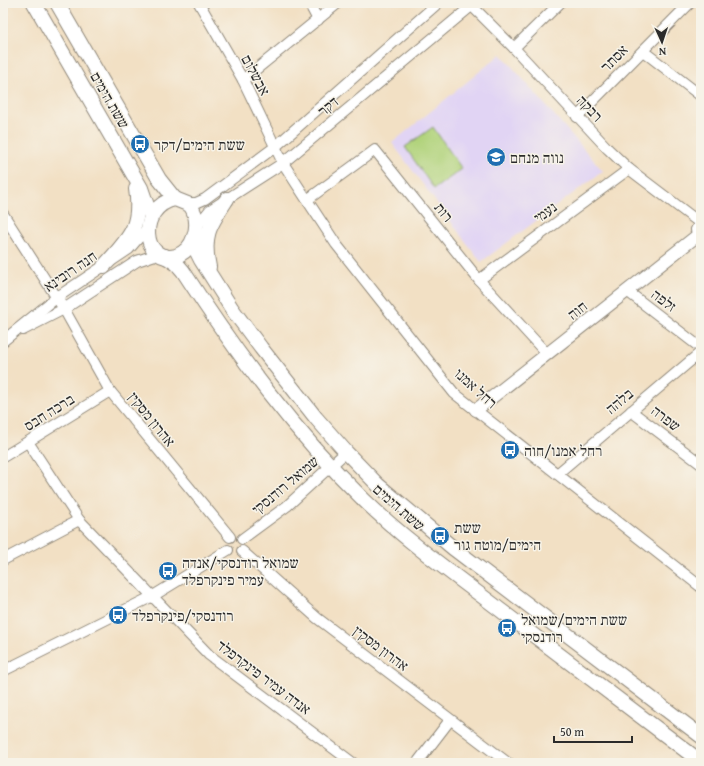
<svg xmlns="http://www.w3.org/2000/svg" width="704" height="766" viewBox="0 0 704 766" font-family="'Gentium Book Plus','Frank Ruhl Libre',serif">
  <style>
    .built { fill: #e1d4f4 }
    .green { fill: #b1d37b; stroke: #6e7f53 }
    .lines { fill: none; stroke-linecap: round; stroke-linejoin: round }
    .minor-casing { stroke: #8e8678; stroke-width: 12 }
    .tertiary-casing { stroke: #8e8678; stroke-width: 14 }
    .secondary-casing { stroke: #8e8678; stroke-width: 16 }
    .minor { stroke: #fff; stroke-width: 10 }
    .tertiary { stroke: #fff; stroke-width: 12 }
    .secondary { stroke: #fff; stroke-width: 14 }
    .labels { text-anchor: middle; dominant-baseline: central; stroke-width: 3; stroke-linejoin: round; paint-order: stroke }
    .street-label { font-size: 15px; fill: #2b2b2b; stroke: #f7f3e8 }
    .poi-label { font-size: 15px; fill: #2b2b2b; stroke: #f7f3e8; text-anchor: start }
  </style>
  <rect width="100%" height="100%" fill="#f7f3e8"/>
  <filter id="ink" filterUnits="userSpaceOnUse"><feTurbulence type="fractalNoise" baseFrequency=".025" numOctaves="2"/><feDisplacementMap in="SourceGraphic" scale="8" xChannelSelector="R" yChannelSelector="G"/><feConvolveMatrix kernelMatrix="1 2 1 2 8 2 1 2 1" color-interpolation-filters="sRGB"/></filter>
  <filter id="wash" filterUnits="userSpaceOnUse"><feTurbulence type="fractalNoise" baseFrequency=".012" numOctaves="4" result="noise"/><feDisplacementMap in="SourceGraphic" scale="16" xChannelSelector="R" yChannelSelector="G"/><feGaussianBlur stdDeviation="0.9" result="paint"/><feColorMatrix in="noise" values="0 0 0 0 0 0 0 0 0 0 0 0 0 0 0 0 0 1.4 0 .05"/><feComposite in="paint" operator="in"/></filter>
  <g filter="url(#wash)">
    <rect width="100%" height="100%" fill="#f2e0c4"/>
    <polygon class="built" points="501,54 603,171 481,262 392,143"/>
    <polygon class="green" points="433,127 462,169 434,189 405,147"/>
  </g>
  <g filter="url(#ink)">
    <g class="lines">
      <defs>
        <g id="minor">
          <polyline points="199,3 243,80 283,163 307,200 336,244 454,393 701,587"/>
          <polyline points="309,3 318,20"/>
          <polyline points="469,3 514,48 608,149 629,169 700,223"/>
          <polyline points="514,48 560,3"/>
          <polyline points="643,51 701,96"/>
          <polyline points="243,80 338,3"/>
          <polyline points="577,117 690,3"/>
          <polyline points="307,200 375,150 479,280 547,354"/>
          <polyline points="187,203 196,203 205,199 275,147 438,3"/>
          <polyline points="3,214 64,309 110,391 230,537"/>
          <polyline points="197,226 210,210 283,163 475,3"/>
          <polyline points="479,280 629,169"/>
          <polyline points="627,291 701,348"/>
          <polyline points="23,330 64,309 137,261 158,254"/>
          <polyline points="3,341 56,298 129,249 148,227"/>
          <polyline points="631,411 701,464"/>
          <polyline points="28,442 79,520 209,655 353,763"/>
          <polyline points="3,457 110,391"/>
          <polyline points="557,474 701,352"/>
          <polyline points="242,539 287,506 346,452"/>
          <polyline points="242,551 317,618 508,763"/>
          <polyline points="3,560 79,520"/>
          <polyline points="3,671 153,596 228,550"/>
          <polyline points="417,763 450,720"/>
        </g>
        <g id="tertiary">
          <polyline points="701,222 697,230 701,238"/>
          <polyline points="476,410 698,235"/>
        </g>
        <g id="secondary">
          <polyline points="34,3 141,188 151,217"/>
          <polyline points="57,3 159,179 175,199"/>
          <path d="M175,199L190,205C197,215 198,225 194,237C191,246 185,253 176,256C142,265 136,207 175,199Z"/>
          <polyline points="194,237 195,248 201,260 232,309 261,348 316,418 346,452 378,485 453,548 701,736"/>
          <path d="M165,256L177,264L183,271C236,353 294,432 364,500C405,540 453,574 499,609C567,660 634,711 701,762"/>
          <path d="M104,266C128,239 142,228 136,189"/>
          <path d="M209,267C202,235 210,225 227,199"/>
        </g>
      </defs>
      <use href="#minor" class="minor-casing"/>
      <use href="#tertiary" class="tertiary-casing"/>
      <use href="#secondary" class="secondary-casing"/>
      <use href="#minor" class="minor"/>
      <use href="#tertiary" class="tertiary"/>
      <use href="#secondary" class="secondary"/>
    </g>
  </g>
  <defs>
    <symbol id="bus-disc" viewBox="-11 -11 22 22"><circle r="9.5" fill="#1f6fb2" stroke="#f7f3e8"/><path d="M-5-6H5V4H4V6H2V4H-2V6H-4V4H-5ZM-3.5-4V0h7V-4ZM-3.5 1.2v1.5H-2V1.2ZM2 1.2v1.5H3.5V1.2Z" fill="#fff"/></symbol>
    <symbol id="school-disc" viewBox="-11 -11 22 22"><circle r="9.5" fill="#1f6fb2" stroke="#f7f3e8"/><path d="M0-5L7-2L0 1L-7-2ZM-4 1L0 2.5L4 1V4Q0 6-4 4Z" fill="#fff"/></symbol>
  </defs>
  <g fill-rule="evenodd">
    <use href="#bus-disc" x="129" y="133" width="22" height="22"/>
    <use href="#school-disc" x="485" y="146" width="22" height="22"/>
    <use href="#bus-disc" x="499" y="439" width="22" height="22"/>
    <use href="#bus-disc" x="429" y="525" width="22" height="22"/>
    <use href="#bus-disc" x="157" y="560" width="22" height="22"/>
    <use href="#bus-disc" x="107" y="604" width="22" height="22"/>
    <use href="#bus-disc" x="496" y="617" width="22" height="22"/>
  </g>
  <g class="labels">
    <g class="street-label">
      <text transform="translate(614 58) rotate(-45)">אסתר</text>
      <text transform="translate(256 75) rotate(62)">אבשלום</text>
      <text transform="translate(110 100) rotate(60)">ששת הימים</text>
      <text transform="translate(328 106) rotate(-40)">דקר</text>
      <text transform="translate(590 108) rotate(47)">רבקה</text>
      <text transform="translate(444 212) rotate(51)">רות</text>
      <text transform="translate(545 212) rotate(-36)">נעמי</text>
      <text transform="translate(70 271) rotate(-34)">חנה רובינא</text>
      <text transform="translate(664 300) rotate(37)">זלפה</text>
      <text transform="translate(577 310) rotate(-38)">חוה</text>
      <text transform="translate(476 388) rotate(42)">רחל אמנו</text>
      <text transform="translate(619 401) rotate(-40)">בלהה</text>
      <text transform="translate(49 412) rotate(-32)">ברכה חבס</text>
      <text transform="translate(666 418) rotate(37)">שפרה</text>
      <text transform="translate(152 419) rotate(51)">אהרון מסקין</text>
      <text transform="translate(285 485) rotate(-40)">שמואל רודנסקי</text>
      <text transform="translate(399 507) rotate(41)">ששת הימים</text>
      <text transform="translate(381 648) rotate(37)">אהרון מסקין</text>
      <text transform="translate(264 677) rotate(37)">אנדה עמיר פינקרפלד</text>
    </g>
    <g class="poi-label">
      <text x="154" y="144">ששת הימים/דקר</text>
      <text x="510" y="157">נווה מנחם</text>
      <text x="524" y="450">רחל אמנו/חוה</text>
      <text x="454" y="527">ששת<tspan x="454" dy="17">הימים/מוטה גור</tspan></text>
      <text x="182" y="562">שמואל רודנסקי/אנדה<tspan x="182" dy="17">עמיר פינקרפלד</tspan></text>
      <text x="132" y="615">רודנסקי/פינקרפלד</text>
      <text x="521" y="619">ששת הימים/שמואל<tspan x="521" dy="17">רודנסקי</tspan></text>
    </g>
  </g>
  <rect width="704" height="766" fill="none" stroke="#f7f3e8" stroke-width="16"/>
  <g transform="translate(662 42) rotate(177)" stroke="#f7f3e8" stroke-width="3" paint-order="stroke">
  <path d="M0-3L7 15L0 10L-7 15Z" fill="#2b2b2b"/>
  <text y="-6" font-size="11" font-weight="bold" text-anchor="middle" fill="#2b2b2b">N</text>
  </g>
  <path d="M554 736v6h78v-6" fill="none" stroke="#2b2b2b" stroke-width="2"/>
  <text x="560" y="736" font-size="12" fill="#2b2b2b" stroke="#f7f3e8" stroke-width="3" paint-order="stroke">50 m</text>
</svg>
